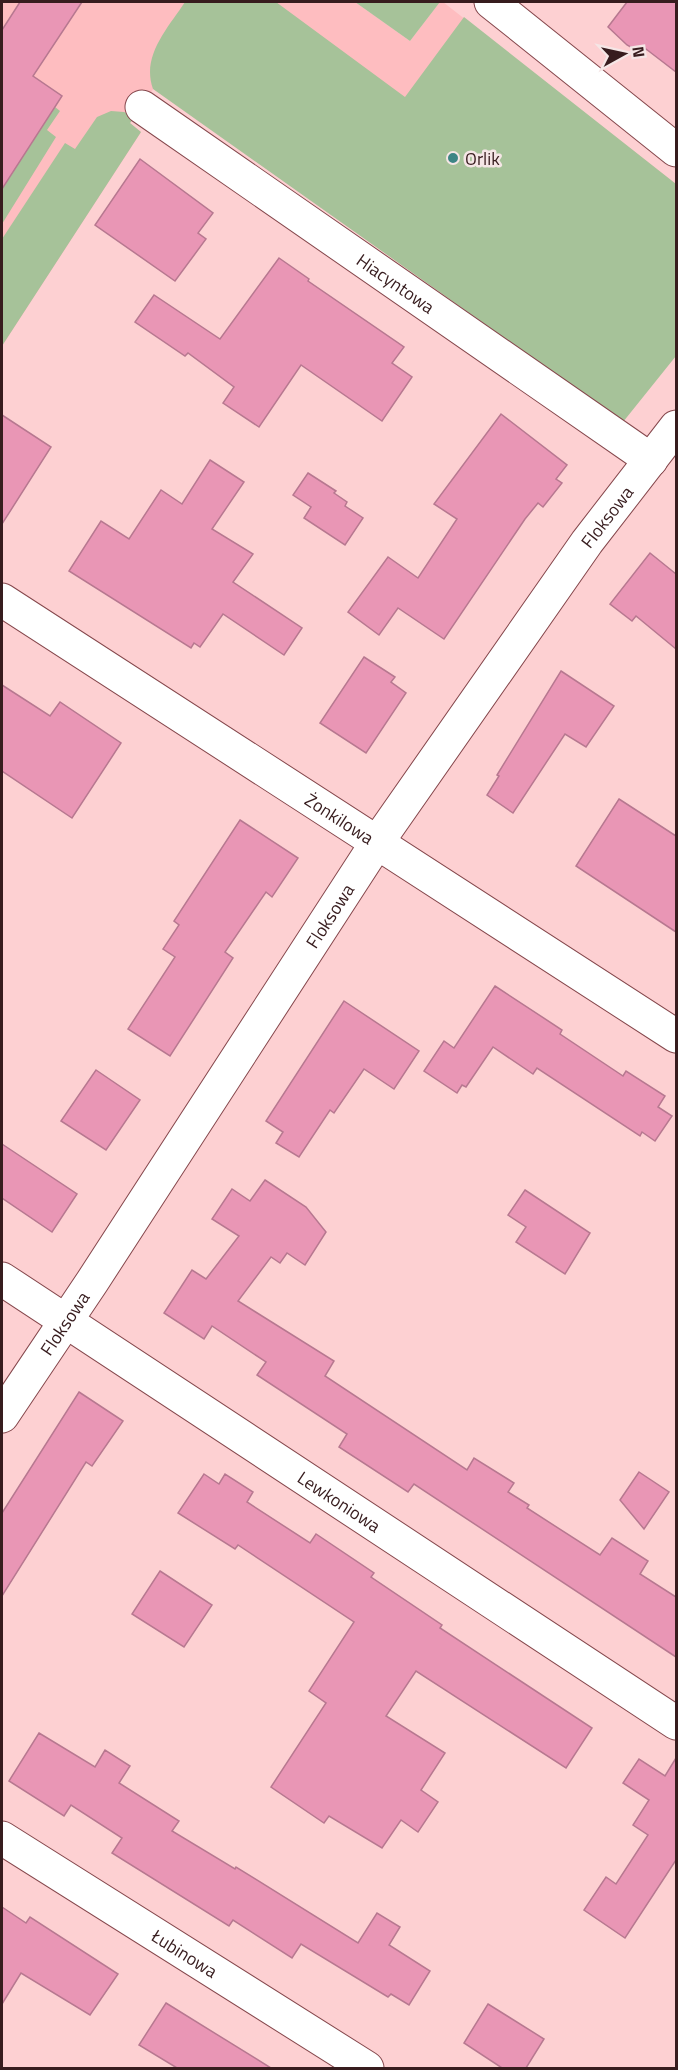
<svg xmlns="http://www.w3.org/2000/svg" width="678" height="2070" viewBox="0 0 678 2070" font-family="'Titillium Web',sans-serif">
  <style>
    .built { fill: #febdc0 }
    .green { fill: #a6c299 }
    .building { fill: #e996b5; stroke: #b77890; stroke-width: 1.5 }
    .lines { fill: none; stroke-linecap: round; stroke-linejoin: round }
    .minor-casing { stroke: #85474c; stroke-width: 35 }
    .minor { stroke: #fff; stroke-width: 33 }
    .poi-dot { fill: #3d8585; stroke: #f5e6e6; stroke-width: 2 }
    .labels { text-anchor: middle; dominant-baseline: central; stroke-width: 5; stroke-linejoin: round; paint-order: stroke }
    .poi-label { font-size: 18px; fill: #371c1e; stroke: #f5e6e6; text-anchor: start }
    .street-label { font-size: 18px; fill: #371c1e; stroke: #f5e6e6 }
  </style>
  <rect width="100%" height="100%" fill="#fdd0d2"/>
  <polygon class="built" points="2,2 355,2 410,41 440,2 443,2 676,184 156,85 130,123 141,132 2,346"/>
  <g class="green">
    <path d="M185,2H276L405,97L464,17L676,184V356L623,422L153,89C141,56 168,28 185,2Z"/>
    <polygon points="355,2 440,2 410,41"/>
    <polygon points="55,107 60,111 47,130 56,137 2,224 2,189"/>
    <polygon points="111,111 124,112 135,117 130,123 141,132 2,346 2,239 65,143 75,149 97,117"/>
  </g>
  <g class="building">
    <polygon points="20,2 82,2 33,76 62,96 2,189 2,30"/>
    <polygon points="627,2 676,2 676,72 646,49 643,54 627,45 608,27"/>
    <polygon points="140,159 213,213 198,233 206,239 175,281 95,225"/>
    <polygon points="279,258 309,279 308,281 404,347 392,363 412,377 382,421 301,365 259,427 223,403 234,387 188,353 185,356 135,322 154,295 220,339"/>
    <polygon points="501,414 567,465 556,479 562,483 543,507 538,503 525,519 444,639 398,608 379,635 348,612 388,557 418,578 457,519 434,504"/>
    <polygon points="2,415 51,447 2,524"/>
    <polygon points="210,460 244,482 212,529 253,554 233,582 302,628 284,655 223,614 200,647 194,643 191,648 69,571 101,521 129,539 161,490 182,504"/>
    <polygon points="308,473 336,491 334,493 347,502 345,506 363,518 345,545 304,518 311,507 293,495"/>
    <polygon points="650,553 676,574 676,649 636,616 632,621 610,604"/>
    <polygon points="364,657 395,677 391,682 406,693 366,753 320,723"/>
    <polygon points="561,671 614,706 586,747 565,734 513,813 487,795 499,776 497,775"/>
    <polygon points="2,685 50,716 60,702 121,743 72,818 2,771"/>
    <polygon points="619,799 676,836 676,932 576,866"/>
    <polygon points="240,820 298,858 272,897 266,892 225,952 233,958 170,1056 128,1029 175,957 163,949 179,925 174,921"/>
    <polygon points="495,986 562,1030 560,1034 623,1076 626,1071 665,1096 658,1107 672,1116 655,1141 642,1132 640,1136 537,1068 533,1074 493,1047 466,1087 462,1085 457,1093 424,1071 444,1041 454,1048"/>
    <polygon points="344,1001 419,1051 394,1089 364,1069 334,1113 330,1110 299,1157 276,1143 283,1132 266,1121"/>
    <polygon points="96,1070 140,1100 106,1150 61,1121"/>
    <polygon points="2,1144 77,1194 52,1232 2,1198"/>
    <polygon points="265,1180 306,1207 326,1232 305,1265 287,1253 280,1263 271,1257 238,1301 334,1361 325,1376 467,1470 474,1458 514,1483 508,1492 529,1505 527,1508 600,1555 612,1538 648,1561 640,1574 676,1597 676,1657 414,1484 408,1492 339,1447 347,1434 257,1375 266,1362 212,1326 204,1339 164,1313 192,1270 206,1279 239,1236 212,1219 232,1189 250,1201"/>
    <polygon points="525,1190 590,1233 565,1274 516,1242 526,1227 508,1215"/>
    <polygon points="79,1392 123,1421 92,1466 86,1462 2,1596 2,1513"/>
    <polygon points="639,1472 669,1492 644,1529 620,1500"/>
    <polygon points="204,1474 219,1484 225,1474 253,1492 247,1502 310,1543 316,1534 374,1573 371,1577 442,1625 440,1628 592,1728 566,1768 416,1671 386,1716 445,1753 421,1790 438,1802 418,1832 401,1820 382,1848 329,1816 324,1823 271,1787 326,1703 309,1691 354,1622 238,1545 235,1549 178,1513"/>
    <polygon points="160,1571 212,1605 184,1647 132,1614"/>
    <polygon points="39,1733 95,1767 105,1750 130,1766 119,1783 179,1821 172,1831 235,1869 236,1867 358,1943 377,1913 400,1927 389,1945 430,1971 409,2005 391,1994 388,1997 301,1944 292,1958 233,1920 229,1926 112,1853 122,1838 71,1805 64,1816 9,1781"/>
    <polygon points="676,1758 676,1860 625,1938 584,1910 606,1877 616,1884 648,1835 633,1825 649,1800 623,1783 639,1759 665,1776"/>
    <polygon points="2,1907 26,1923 30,1917 118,1974 90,2015 21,1973 2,2004"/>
    <polygon points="166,2003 271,2068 177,2068 139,2045"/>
    <polygon points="488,2004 544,2039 526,2068 502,2068 464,2043"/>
  </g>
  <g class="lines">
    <defs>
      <g id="minor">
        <polyline points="491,2 676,150"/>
        <path id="s1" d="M142,107L651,460"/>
        <path id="s2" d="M2,600L676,1036"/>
        <path id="s3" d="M2,1279L676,1723"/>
        <path id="s4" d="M2,1416L92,1282L376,844L587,542L676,427"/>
        <path id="s5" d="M2,1838L367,2068"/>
      </g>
    </defs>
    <use href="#minor" class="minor-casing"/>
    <use href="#minor" class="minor"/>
  </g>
  <circle class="poi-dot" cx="453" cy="158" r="6"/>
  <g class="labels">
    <g class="poi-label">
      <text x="465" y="158">Orlik</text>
    </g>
    <g class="street-label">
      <text stroke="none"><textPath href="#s1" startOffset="309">Hiacyntowa</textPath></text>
      <text stroke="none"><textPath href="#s4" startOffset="1084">Floksowa</textPath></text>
      <text stroke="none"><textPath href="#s2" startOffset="402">Żonkilowa</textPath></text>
      <text stroke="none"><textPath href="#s4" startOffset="598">Floksowa</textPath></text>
      <text stroke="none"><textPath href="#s4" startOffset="112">Floksowa</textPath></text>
      <text stroke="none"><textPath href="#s3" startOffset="404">Lewkoniowa</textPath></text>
      <text stroke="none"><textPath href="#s5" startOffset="216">Łubinowa</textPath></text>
    </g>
  </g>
  <rect width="678" height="2070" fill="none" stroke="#371c1e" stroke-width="6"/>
  <g transform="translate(624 54) rotate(82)" stroke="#f5e6e6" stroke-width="4.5" paint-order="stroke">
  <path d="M0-4.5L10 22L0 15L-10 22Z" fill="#371c1e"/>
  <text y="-9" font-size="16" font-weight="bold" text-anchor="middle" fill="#371c1e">N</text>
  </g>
</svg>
